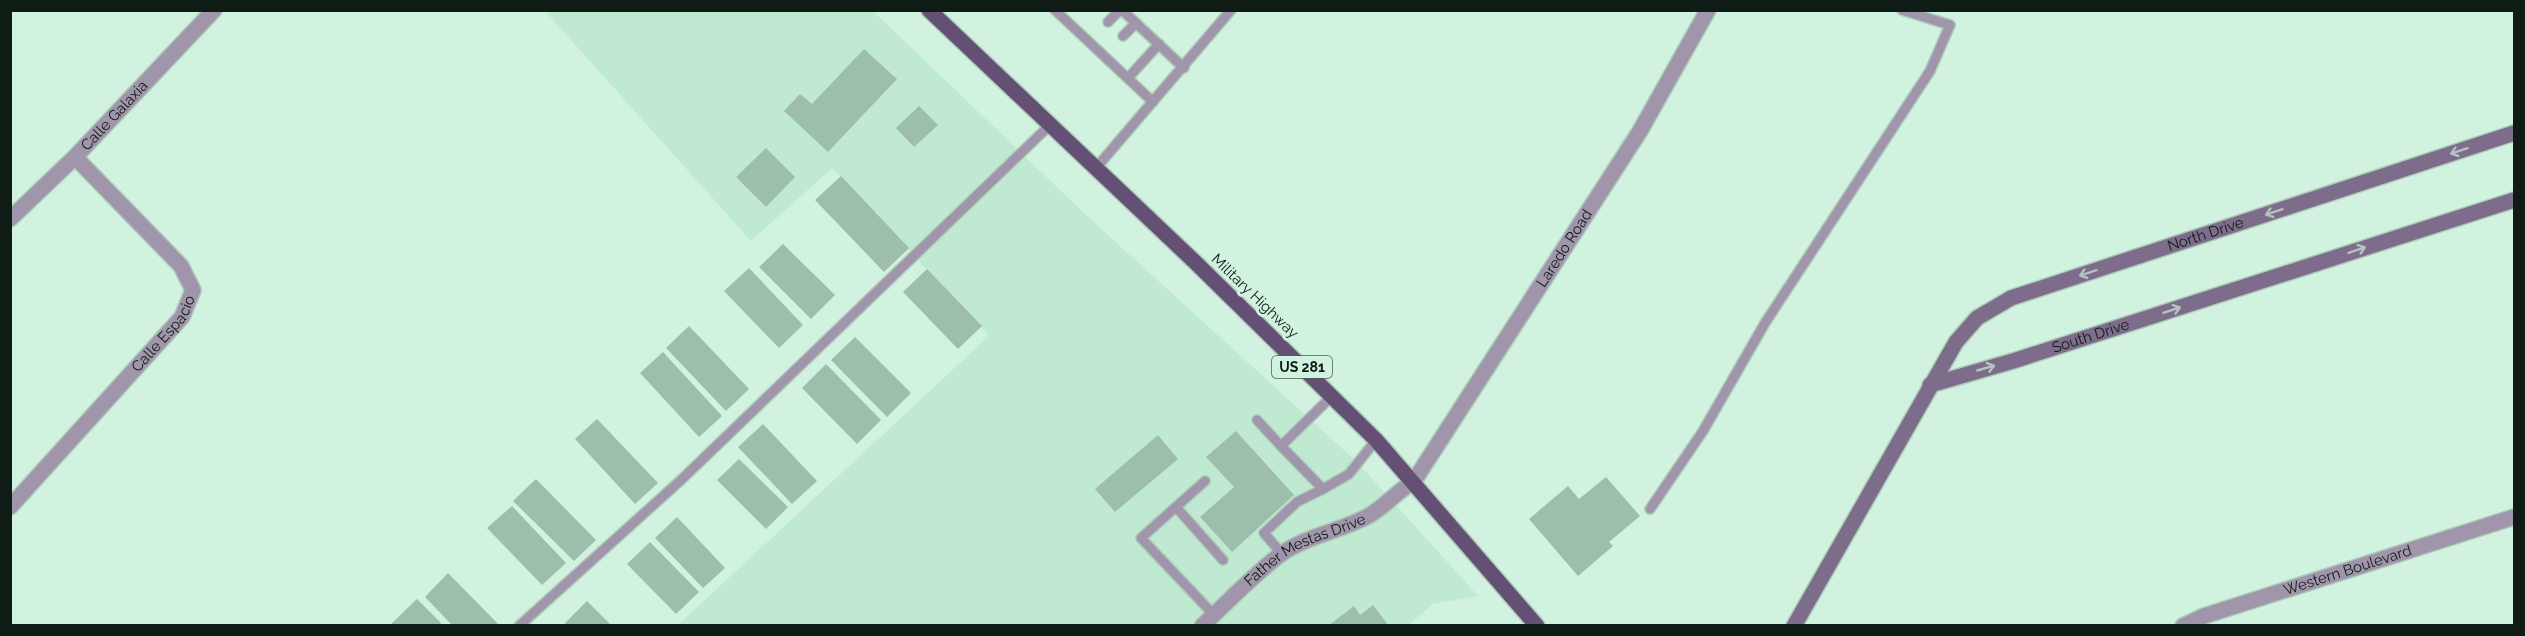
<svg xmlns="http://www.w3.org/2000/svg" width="2525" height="636" viewBox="0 0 2525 636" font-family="Raleway,sans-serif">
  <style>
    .built { fill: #c0e9d2 }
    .building { fill: #9dbeab }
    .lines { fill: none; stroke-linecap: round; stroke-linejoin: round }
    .lane-casing { stroke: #adcbbb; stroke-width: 12 }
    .street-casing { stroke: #adcbbb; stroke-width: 18 }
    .secondary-casing { stroke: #adcbbb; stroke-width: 18 }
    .primary-casing { stroke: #adcbbb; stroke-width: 18 }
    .lane { stroke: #a095aa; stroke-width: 9 }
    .street { stroke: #a095aa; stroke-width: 15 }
    .secondary { stroke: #7e6c8b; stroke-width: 15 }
    .primary { stroke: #655075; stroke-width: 15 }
    .oneway { stroke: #b3c3c2 }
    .labels { text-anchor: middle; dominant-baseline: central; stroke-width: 6; stroke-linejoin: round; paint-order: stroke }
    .shield { fill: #d0f2df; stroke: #495c52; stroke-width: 1.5 }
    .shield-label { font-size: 14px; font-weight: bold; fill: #0f1b15 }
    .street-label { font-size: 15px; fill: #0f1b15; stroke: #d0f2df }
  </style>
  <rect width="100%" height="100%" fill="#d0f2df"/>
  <polygon class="built" points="545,11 873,11 1086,215 1358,463 1478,596 1433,604 1407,626 678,625 989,336 832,168 751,241"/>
  <g class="building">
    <polygon points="864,49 897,79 828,152 784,111 800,94 812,104"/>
    <polygon points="919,106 938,125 914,147 896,128"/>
    <polygon points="766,148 795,177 766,207 736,177"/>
    <polygon points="841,176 909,248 884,272 815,200"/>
    <polygon points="783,244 835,295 811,319 759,267"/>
    <polygon points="749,268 803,325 779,348 724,291"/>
    <polygon points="927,269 982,326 958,349 903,292"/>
    <polygon points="689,326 749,389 726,411 666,348"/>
    <polygon points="855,337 911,393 887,417 831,360"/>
    <polygon points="663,352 722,416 699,437 640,373"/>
    <polygon points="826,364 881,420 857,444 802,388"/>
    <polygon points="597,419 658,483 635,504 575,439"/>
    <polygon points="763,424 817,481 792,504 738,447"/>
    <polygon points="1236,431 1294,495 1232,552 1200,517 1234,487 1206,457"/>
    <polygon points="1158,435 1178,459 1115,512 1095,489"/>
    <polygon points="739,459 788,507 766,529 717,480"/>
    <polygon points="1606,477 1640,516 1609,542 1613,546 1578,576 1529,519 1568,486 1579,499"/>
    <polygon points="536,479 596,540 574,561 513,501"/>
    <polygon points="512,506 566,563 542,585 487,528"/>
    <polygon points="677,517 725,568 703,588 655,538"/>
    <polygon points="650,542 699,592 676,614 627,564"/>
    <polygon points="448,573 500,626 453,626 425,597"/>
    <polygon points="417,599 441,623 439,626 389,626"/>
    <polygon points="587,601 612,626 567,626 565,623"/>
    <polygon points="1373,605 1389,626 1328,626 1354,606 1360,615"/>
  </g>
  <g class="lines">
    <defs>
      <g id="lane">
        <polyline points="1055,10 1153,102"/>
        <polyline points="1122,10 1184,68"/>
        <polyline points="1108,22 1120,10"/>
        <polyline points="1123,36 1136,23"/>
        <polyline points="1128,78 1159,44"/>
        <polyline points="1096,168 1231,10"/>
        <polyline points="1257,420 1281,446"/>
        <polyline points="1205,481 1141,538 1214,615"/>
        <polyline points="1323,489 1349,474 1376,440"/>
        <polyline points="1176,507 1223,560"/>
        <polyline points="1650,509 1703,431 1765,323 1930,71 1950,25 1902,10"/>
        <polyline points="1282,554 1264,533 1297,502 1323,489 1281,446 1332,396"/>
        <polyline points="519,626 681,480 1050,125"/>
      </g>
      <g id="street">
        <path id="s1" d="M10,219L75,157L214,10"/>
        <path id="s2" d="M10,507L182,317L193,290L181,266L75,157"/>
        <path id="s3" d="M1202,626C1228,602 1253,575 1281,554C1308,535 1342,531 1370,515C1386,505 1398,491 1414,481L1640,131L1708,10"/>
        <path id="s4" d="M2183,626L2204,616L2514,517"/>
      </g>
      <g id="secondary">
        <path id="s5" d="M1930,385L2013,361L2514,200"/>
        <path id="s6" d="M1794,626L1956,342L1977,318L2011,298L2514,133"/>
      </g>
      <polyline id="primary" points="929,10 1196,263 1376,440 1537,626"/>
    </defs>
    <use href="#lane" class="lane-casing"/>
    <use href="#street" class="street-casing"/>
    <use href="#secondary" class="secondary-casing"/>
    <use href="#primary" class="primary-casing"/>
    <use href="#lane" class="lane"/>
    <use href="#street" class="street"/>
    <use href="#secondary" class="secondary"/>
    <use href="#primary" class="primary"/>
  </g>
  <defs><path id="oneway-shaft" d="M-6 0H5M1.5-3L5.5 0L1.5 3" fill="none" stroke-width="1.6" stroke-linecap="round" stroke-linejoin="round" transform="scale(1.5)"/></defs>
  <g class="oneway">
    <use href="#oneway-shaft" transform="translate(2459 151) rotate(162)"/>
    <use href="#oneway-shaft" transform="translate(2274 212) rotate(162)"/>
    <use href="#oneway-shaft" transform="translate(2357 250) rotate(-18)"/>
    <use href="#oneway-shaft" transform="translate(2088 273) rotate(162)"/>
    <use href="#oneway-shaft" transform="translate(2172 310) rotate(-18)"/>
    <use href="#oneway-shaft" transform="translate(1986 368) rotate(-16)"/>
  </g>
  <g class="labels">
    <rect class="shield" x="1272" y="356" width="60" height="22" rx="4.5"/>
    <g class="shield-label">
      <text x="1302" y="367">US 281</text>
    </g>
    <g class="street-label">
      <text stroke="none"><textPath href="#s1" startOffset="147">Calle Galaxia</textPath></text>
      <text stroke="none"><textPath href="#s6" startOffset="603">North Drive</textPath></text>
      <text stroke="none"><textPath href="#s3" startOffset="537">Laredo Road</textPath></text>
      <text transform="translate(1255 296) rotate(44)">Military Highway</text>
      <text stroke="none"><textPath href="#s2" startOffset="232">Calle Espacio</textPath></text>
      <text stroke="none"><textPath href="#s5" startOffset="168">South Drive</textPath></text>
      <text stroke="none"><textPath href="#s3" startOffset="130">Father Mestas Drive</textPath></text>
      <text stroke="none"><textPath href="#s4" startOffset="174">Western Boulevard</textPath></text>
    </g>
  </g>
  <rect width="2525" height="636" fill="none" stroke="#0f1b15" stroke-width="24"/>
</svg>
